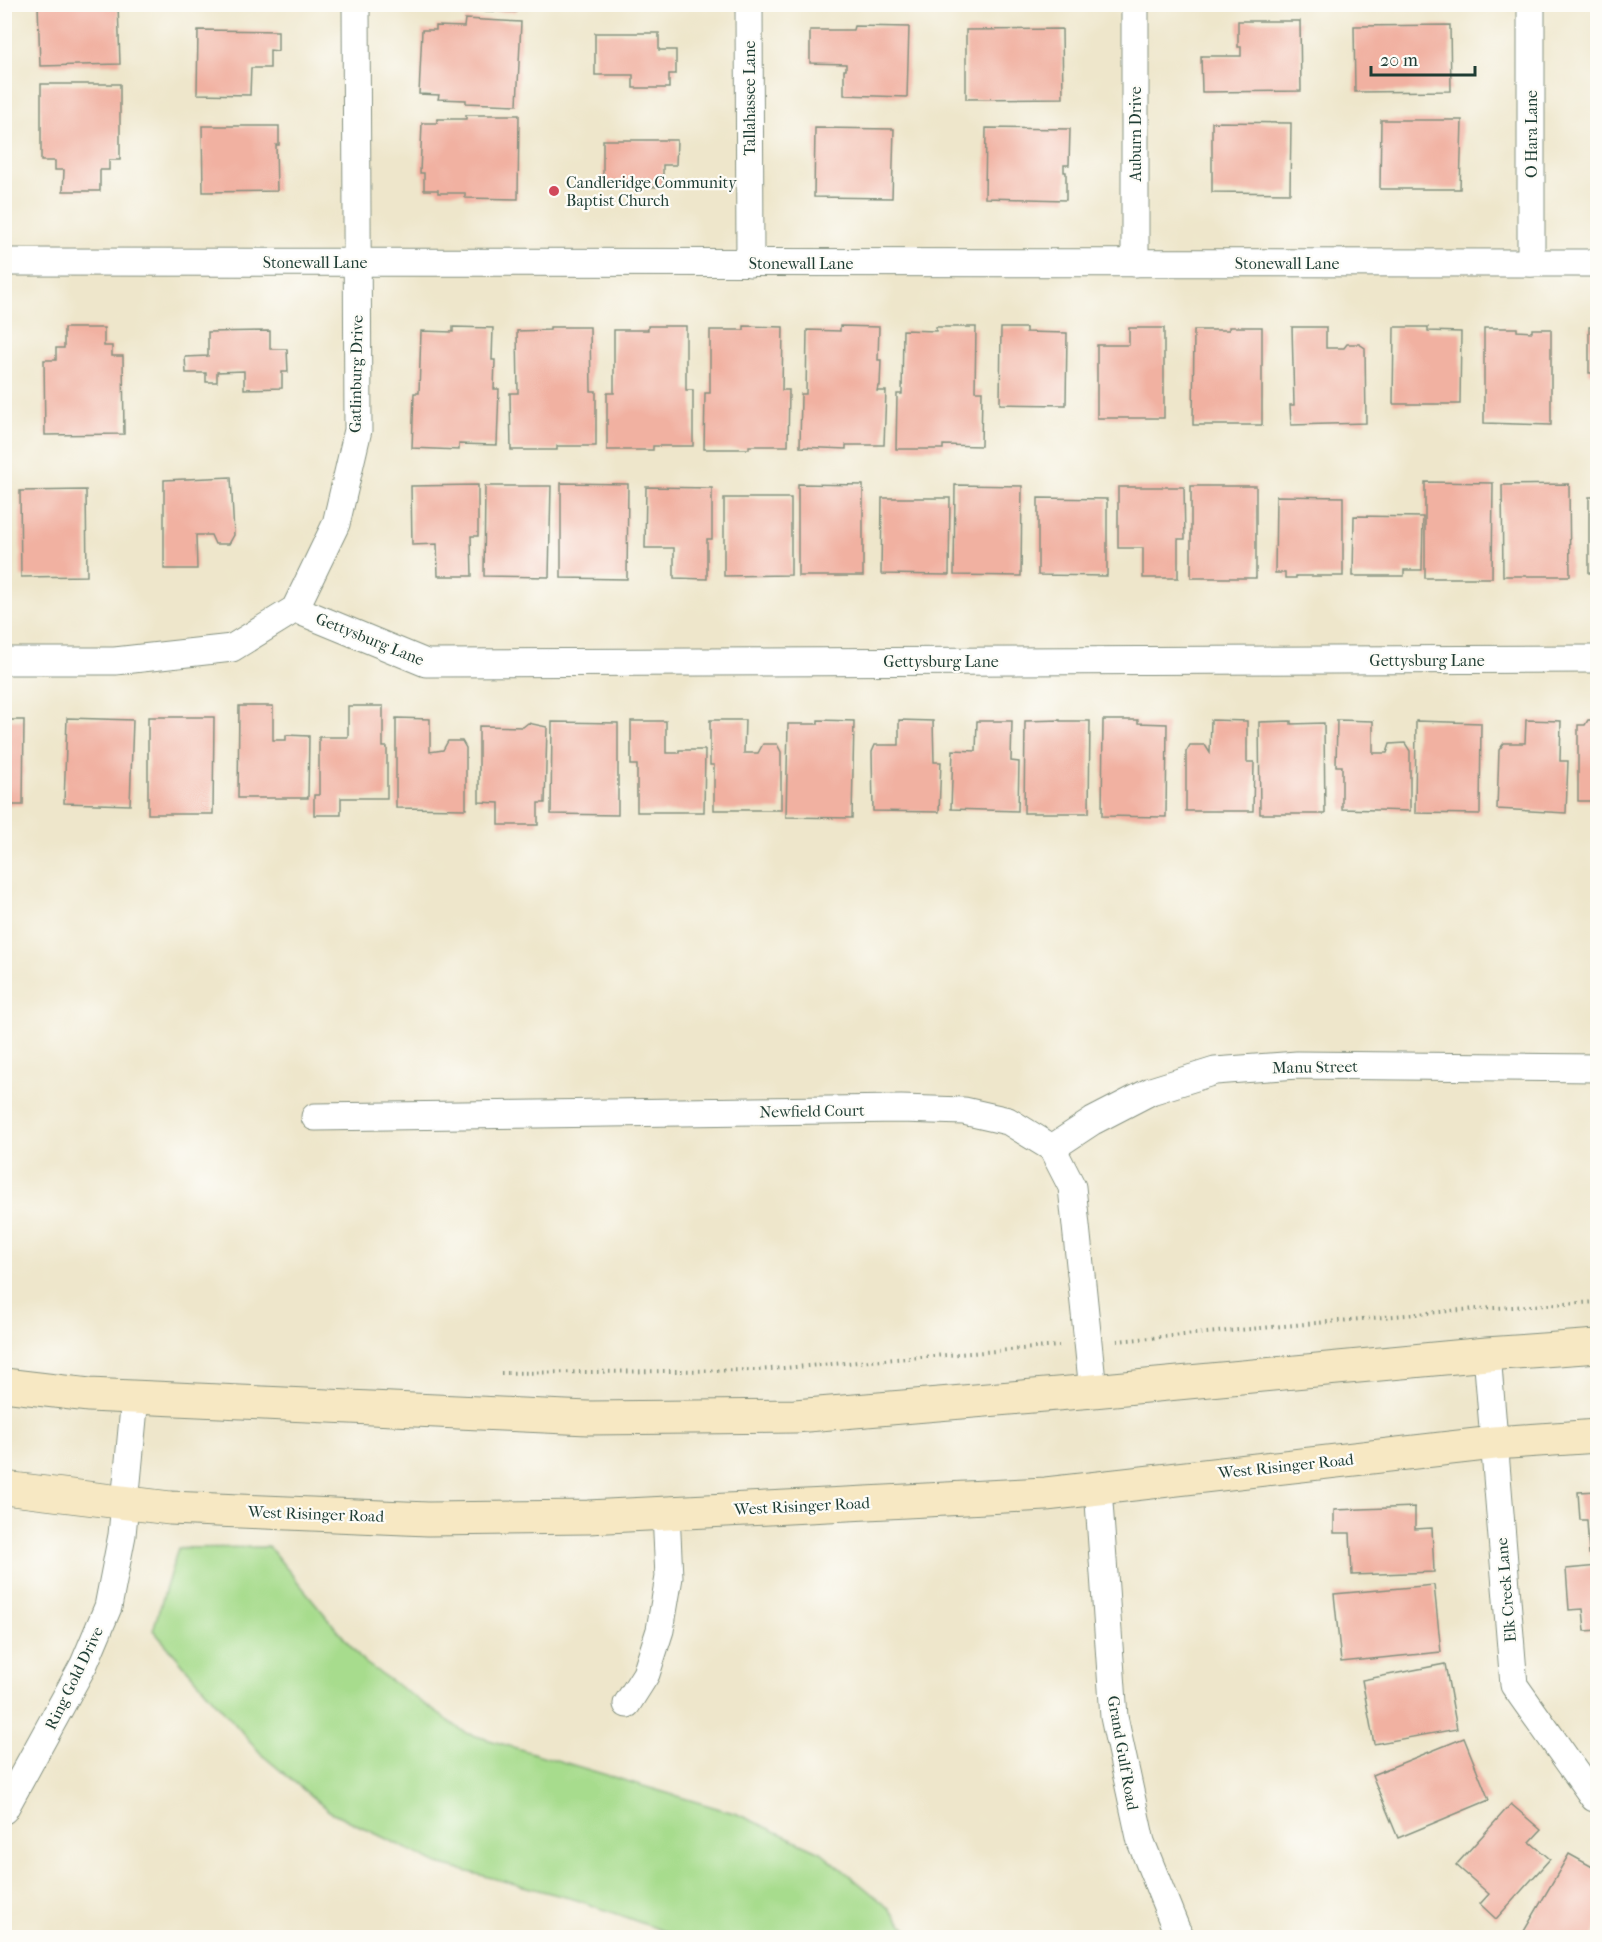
<svg xmlns="http://www.w3.org/2000/svg" width="1602" height="1942" viewBox="0 0 1602 1942" font-family="'IM FELL French Canon',serif">
  <style>
    .green { fill: #a7dc8d; stroke: #638c60; stroke-width: 1.5 }
    .building { fill: #f1b1a1 }
    .lines { fill: none; stroke-linecap: round; stroke-linejoin: round }
    .minor-casing { stroke: #869280; stroke-width: 29 }
    .secondary-casing { stroke: #869280; stroke-width: 35 }
    .path { stroke: #869280; stroke-width: 4; stroke-dasharray: 1.5 4.5; stroke-linecap: butt }
    .minor { stroke: #fff; stroke-width: 27 }
    .secondary { stroke: #f7e8c3; stroke-width: 33 }
    .poi-dot { fill: #d1495b; stroke: #fdfcf7; stroke-width: 2 }
    .labels { text-anchor: middle; dominant-baseline: central; stroke-width: 4.5; stroke-linejoin: round; paint-order: stroke }
    .street-label { font-size: 16px; fill: #1f3d34; stroke: #fdfcf7 }
    .poi-label { font-size: 16px; fill: #1f3d34; stroke: #fdfcf7; text-anchor: start }
  </style>
  <rect width="100%" height="100%" fill="#fdfcf7"/>
  <filter id="ink" filterUnits="userSpaceOnUse"><feTurbulence type="fractalNoise" baseFrequency=".0167" numOctaves="2"/><feDisplacementMap in="SourceGraphic" scale="12" xChannelSelector="R" yChannelSelector="G"/><feConvolveMatrix kernelMatrix="1 2 1 2 8 2 1 2 1" color-interpolation-filters="sRGB"/></filter>
  <filter id="wash" filterUnits="userSpaceOnUse"><feTurbulence type="fractalNoise" baseFrequency=".008" numOctaves="4" result="noise"/><feDisplacementMap in="SourceGraphic" scale="24" xChannelSelector="R" yChannelSelector="G"/><feGaussianBlur stdDeviation="1.35" result="paint"/><feColorMatrix in="noise" values="0 0 0 0 0 0 0 0 0 0 0 0 0 0 0 0 0 1.4 0 .05"/><feComposite in="paint" operator="in"/></filter>
  <g filter="url(#wash)">
    <rect width="100%" height="100%" fill="#eee6cb"/>
    <polygon class="green" points="269,1547 364,1662 466,1733 737,1814 821,1852 883,1903 915,1937 681,1937 577,1900 438,1864 329,1811 262,1755 153,1630 178,1548"/>
    <g id="blocks">
      <g class="building">
        <polygon points="38,4 118,4 120,64 40,66"/>
        <polygon points="463,4 516,4 516,12 463,10"/>
        <polygon points="465,19 521,22 517,105 466,103 466,100 438,99 439,95 419,94 422,30 436,30 436,26 464,27"/>
        <polygon points="1238,21 1300,21 1301,91 1202,92 1201,56 1241,56 1241,47 1238,47"/>
        <polygon points="1450,25 1451,91 1355,92 1354,26"/>
        <polygon points="854,26 909,27 907,97 844,95 844,70 846,70 846,64 810,63 810,30 853,30"/>
        <polygon points="1062,29 1063,98 966,99 966,30"/>
        <polygon points="198,30 278,31 278,51 270,50 270,68 251,68 250,95 197,94"/>
        <polygon points="595,33 659,33 659,50 676,50 676,74 669,74 669,88 633,88 633,75 595,75"/>
        <polygon points="41,84 120,84 120,160 109,160 109,170 100,170 100,191 63,191 64,170 55,170 55,161 41,161"/>
        <polygon points="466,115 519,115 518,199 465,198 465,193 438,193 438,190 424,190 424,173 420,173 422,123 437,123 437,119 466,119"/>
        <polygon points="1381,120 1462,120 1460,189 1380,189"/>
        <polygon points="1212,122 1291,123 1290,193 1212,192"/>
        <polygon points="202,126 279,126 279,145 276,145 277,191 203,192"/>
        <polygon points="815,128 894,129 892,198 814,197"/>
        <polygon points="986,128 1070,129 1069,165 1064,165 1064,172 1066,172 1066,200 985,198"/>
        <polygon points="603,140 677,140 676,165 663,165 663,187 603,186"/>
        <polygon points="648,326 686,326 686,390 693,390 693,446 653,446 653,450 607,450 607,393 614,393 614,330 648,330"/>
        <polygon points="744,326 783,327 782,390 789,390 788,446 749,446 749,449 704,449 705,393 710,393 710,330 744,330"/>
        <polygon points="840,326 879,327 878,360 881,360 880,386 878,386 877,391 886,391 884,445 846,445 846,449 800,447 801,394 806,394 807,330 840,331"/>
        <polygon points="453,327 493,328 492,360 495,360 494,389 499,389 497,445 459,444 459,450 412,448 414,393 419,393 421,331 453,332"/>
        <polygon points="550,327 590,327 591,391 596,391 596,446 557,446 557,450 511,450 510,393 518,393 517,331 550,330"/>
        <polygon points="936,327 976,327 975,391 982,391 981,446 943,445 943,449 896,449 897,394 902,394 903,330 936,331"/>
        <polygon points="1229,327 1262,327 1262,425 1193,425 1194,330 1229,330"/>
        <polygon points="1292,327 1326,327 1326,348 1344,348 1347,344 1359,344 1365,348 1366,423 1291,425 1290,405 1294,405"/>
        <polygon points="1394,327 1428,327 1428,331 1461,332 1460,404 1393,404"/>
        <rect x="1589" y="327" width="9" height="46"/>
        <polygon points="64,328 104,328 104,346 112,346 112,356 123,356 124,434 45,435 44,360 56,360 56,348 64,348"/>
        <polygon points="1001,328 1026,328 1026,332 1067,333 1066,405 1000,404"/>
        <polygon points="1129,328 1164,328 1164,418 1097,418 1097,345 1129,345"/>
        <polygon points="1484,328 1517,328 1517,331 1532,332 1532,329 1551,329 1551,425 1484,423"/>
        <polygon points="270,331 270,349 287,349 288,372 282,372 282,388 244,389 244,371 217,372 217,382 206,382 206,373 186,373 185,357 208,356 208,332"/>
        <polygon points="231,477 234,535 229,544 215,544 211,535 196,535 197,569 164,569 164,480"/>
        <polygon points="1425,482 1493,483 1492,578 1425,578"/>
        <polygon points="561,483 628,484 627,579 561,578"/>
        <polygon points="798,484 863,485 863,576 798,576"/>
        <polygon points="1569,484 1570,576 1503,576 1502,485"/>
        <polygon points="478,485 478,536 471,536 472,576 438,576 437,544 412,545 411,486"/>
        <polygon points="955,485 1022,486 1021,576 954,575"/>
        <polygon points="485,486 551,486 549,577 484,576"/>
        <rect x="1191" y="486" width="65" height="92"/>
        <polygon points="646,487 712,488 712,539 707,539 707,579 674,578 674,548 645,548"/>
        <polygon points="1118,487 1184,487 1185,539 1178,539 1178,578 1143,578 1143,548 1118,548"/>
        <polygon points="86,490 87,576 21,577 20,491"/>
        <polygon points="1276,496 1343,497 1343,576 1296,576 1296,578 1285,578 1285,573 1275,573"/>
        <rect x="1589" y="497" width="9" height="76"/>
        <polygon points="724,498 791,498 791,575 724,576"/>
        <polygon points="882,498 950,498 949,575 881,574"/>
        <polygon points="1038,498 1107,499 1107,576 1038,575"/>
        <polygon points="1354,516 1423,517 1422,570 1404,570 1404,576 1353,576"/>
        <polygon points="239,706 273,706 273,740 286,740 286,735 309,736 308,798 238,798"/>
        <polygon points="348,706 383,706 383,747 387,747 387,798 341,798 341,815 314,815 314,795 319,795 319,737 348,737"/>
        <polygon points="148,717 214,717 213,814 148,814"/>
        <polygon points="67,718 133,720 130,805 64,803"/>
        <polygon points="396,718 430,719 430,752 443,750 448,741 462,741 466,748 466,809 396,808"/>
        <polygon points="4,720 24,720 23,805 4,805"/>
        <polygon points="710,720 745,720 744,753 758,753 763,744 777,744 781,752 781,810 714,810 714,765 710,765"/>
        <polygon points="818,720 854,721 852,818 786,817 788,724 818,724"/>
        <polygon points="899,720 933,721 934,762 941,762 939,812 873,811 872,752 875,745 899,745"/>
        <polygon points="1060,720 1060,721 1090,721 1089,813 1024,813 1025,721"/>
        <polygon points="1103,720 1138,720 1138,723 1167,724 1166,817 1102,816"/>
        <polygon points="1211,720 1247,721 1247,762 1254,762 1253,811 1186,811 1186,752 1190,745 1205,745 1210,753"/>
        <polygon points="1337,720 1373,721 1373,753 1387,753 1390,744 1405,743 1410,751 1410,811 1342,809 1342,766 1336,766"/>
        <polygon points="1526,720 1561,721 1560,761 1568,761 1566,813 1497,809 1499,750 1504,743 1525,743"/>
        <polygon points="1588,720 1598,720 1598,801 1578,801 1578,725 1585,725"/>
        <polygon points="631,721 666,721 666,753 679,753 679,750 705,750 704,812 637,812 637,765 631,765"/>
        <polygon points="977,721 1012,721 1011,761 1019,762 1018,811 951,809 953,750 976,751"/>
        <polygon points="1291,721 1291,724 1324,723 1325,814 1260,814 1259,722"/>
        <polygon points="1416,721 1481,723 1480,814 1415,813"/>
        <polygon points="552,722 618,723 618,815 551,814"/>
        <polygon points="528,723 547,727 545,803 538,803 538,825 499,825 499,803 479,802 479,726 523,727"/>
        <polygon points="1598,1491 1598,1554 1589,1554 1587,1520 1580,1520 1578,1492"/>
        <polygon points="1415,1507 1415,1529 1432,1528 1434,1572 1352,1575 1350,1533 1334,1533 1334,1510"/>
        <polygon points="1598,1566 1598,1630 1585,1631 1583,1609 1569,1610 1566,1569"/>
        <polygon points="1434,1585 1441,1652 1341,1662 1334,1594"/>
        <polygon points="1445,1664 1457,1729 1374,1744 1362,1680"/>
        <polygon points="1464,1738 1489,1800 1398,1838 1372,1775"/>
        <polygon points="1511,1804 1541,1830 1530,1842 1550,1859 1496,1919 1480,1904 1489,1894 1456,1865"/>
        <polygon points="1569,1854 1598,1870 1598,1927 1592,1938 1520,1938"/>
      </g>
    </g>
  </g>
  <g filter="url(#ink)">
    <use href="#blocks" fill-opacity="0" stroke="#869280" stroke-width="1.5"/>
    <g class="lines">
      <defs>
        <g id="minor">
          <polyline points="749,4 750,263"/>
          <polyline points="1135,4 1135,263"/>
          <polyline points="1531,4 1531,263"/>
          <polyline points="4,262 1598,263"/>
          <polyline points="295,609 426,663 1598,659"/>
          <polyline points="4,661 115,661 232,648 295,609 336,524 358,430 356,4"/>
          <polyline points="315,1117 901,1109 964,1111 1008,1121 1052,1148 1072,1187 1093,1391"/>
          <polyline points="1052,1148 1093,1121 1151,1091 1215,1071 1297,1065 1598,1068"/>
          <polyline points="1487,1354 1514,1685 1594,1798 1598,1799"/>
          <polyline points="1098,1488 1114,1717 1141,1842 1176,1929 1181,1938"/>
          <polyline points="627,1704 646,1674 660,1630 669,1577 666,1513"/>
          <polyline points="4,1810 84,1664 108,1607 122,1535 135,1397"/>
        </g>
        <g id="secondary">
          <polyline points="4,1385 89,1395 588,1418 795,1416 1093,1391 1487,1354 1598,1346"/>
          <polyline points="4,1488 170,1508 428,1519 588,1517 1046,1494 1494,1443 1598,1436"/>
        </g>
      </defs>
      <use href="#minor" class="minor-casing"/>
      <use href="#secondary" class="secondary-casing"/>
      <g class="path">
        <polyline points="1117,1341 1461,1310 1598,1302"/>
        <polyline points="501,1373 758,1370 1059,1346"/>
      </g>
      <use href="#minor" class="minor"/>
      <use href="#secondary" class="secondary"/>
    </g>
  </g>
  <circle class="poi-dot" cx="554" cy="191" r="6"/>
  <g class="labels">
    <g class="street-label">
      <text transform="translate(749 98) rotate(-90)">Tallahassee Lane</text>
      <text transform="translate(1135 134) rotate(-90)">Auburn Drive</text>
      <text transform="translate(1531 134) rotate(-90)">O Hara Lane</text>
      <text x="315" y="262">Stonewall Lane</text>
      <text x="801" y="263">Stonewall Lane</text>
      <text x="1287" y="263">Stonewall Lane</text>
      <text transform="translate(356 374) rotate(-89)">Gatlinburg Drive</text>
      <text transform="translate(370 639) rotate(22)">Gettysburg Lane</text>
      <text x="1427" y="660">Gettysburg Lane</text>
      <text x="941" y="661">Gettysburg Lane</text>
      <text transform="translate(1315 1067) rotate(-1)">Manu Street</text>
      <text transform="translate(812 1111) rotate(-1)">Newfield Court</text>
      <text transform="translate(1286 1466) rotate(-6)">West Risinger Road</text>
      <text transform="translate(802 1506) rotate(-3)">West Risinger Road</text>
      <text transform="translate(316 1514) rotate(2)">West Risinger Road</text>
      <text transform="translate(1506 1590) rotate(-95)">Elk Creek Lane</text>
      <text transform="translate(74 1678) rotate(-64)">Ring Gold Drive</text>
      <text transform="translate(1123 1753) rotate(80)">Grand Gulf Road</text>
    </g>
    <g class="poi-label">
      <text x="566" y="182">Candleridge Community<tspan x="566" dy="18">Baptist Church</tspan></text>
    </g>
  </g>
  <rect width="1602" height="1942" fill="none" stroke="#fdfcf7" stroke-width="24"/>
  <path d="M1371 66v9h104v-9" fill="none" stroke="#1f3d34" stroke-width="3"/>
  <text x="1380" y="66" font-size="18" fill="#1f3d34" stroke="#fdfcf7" stroke-width="4.5" paint-order="stroke">20 m</text>
</svg>
